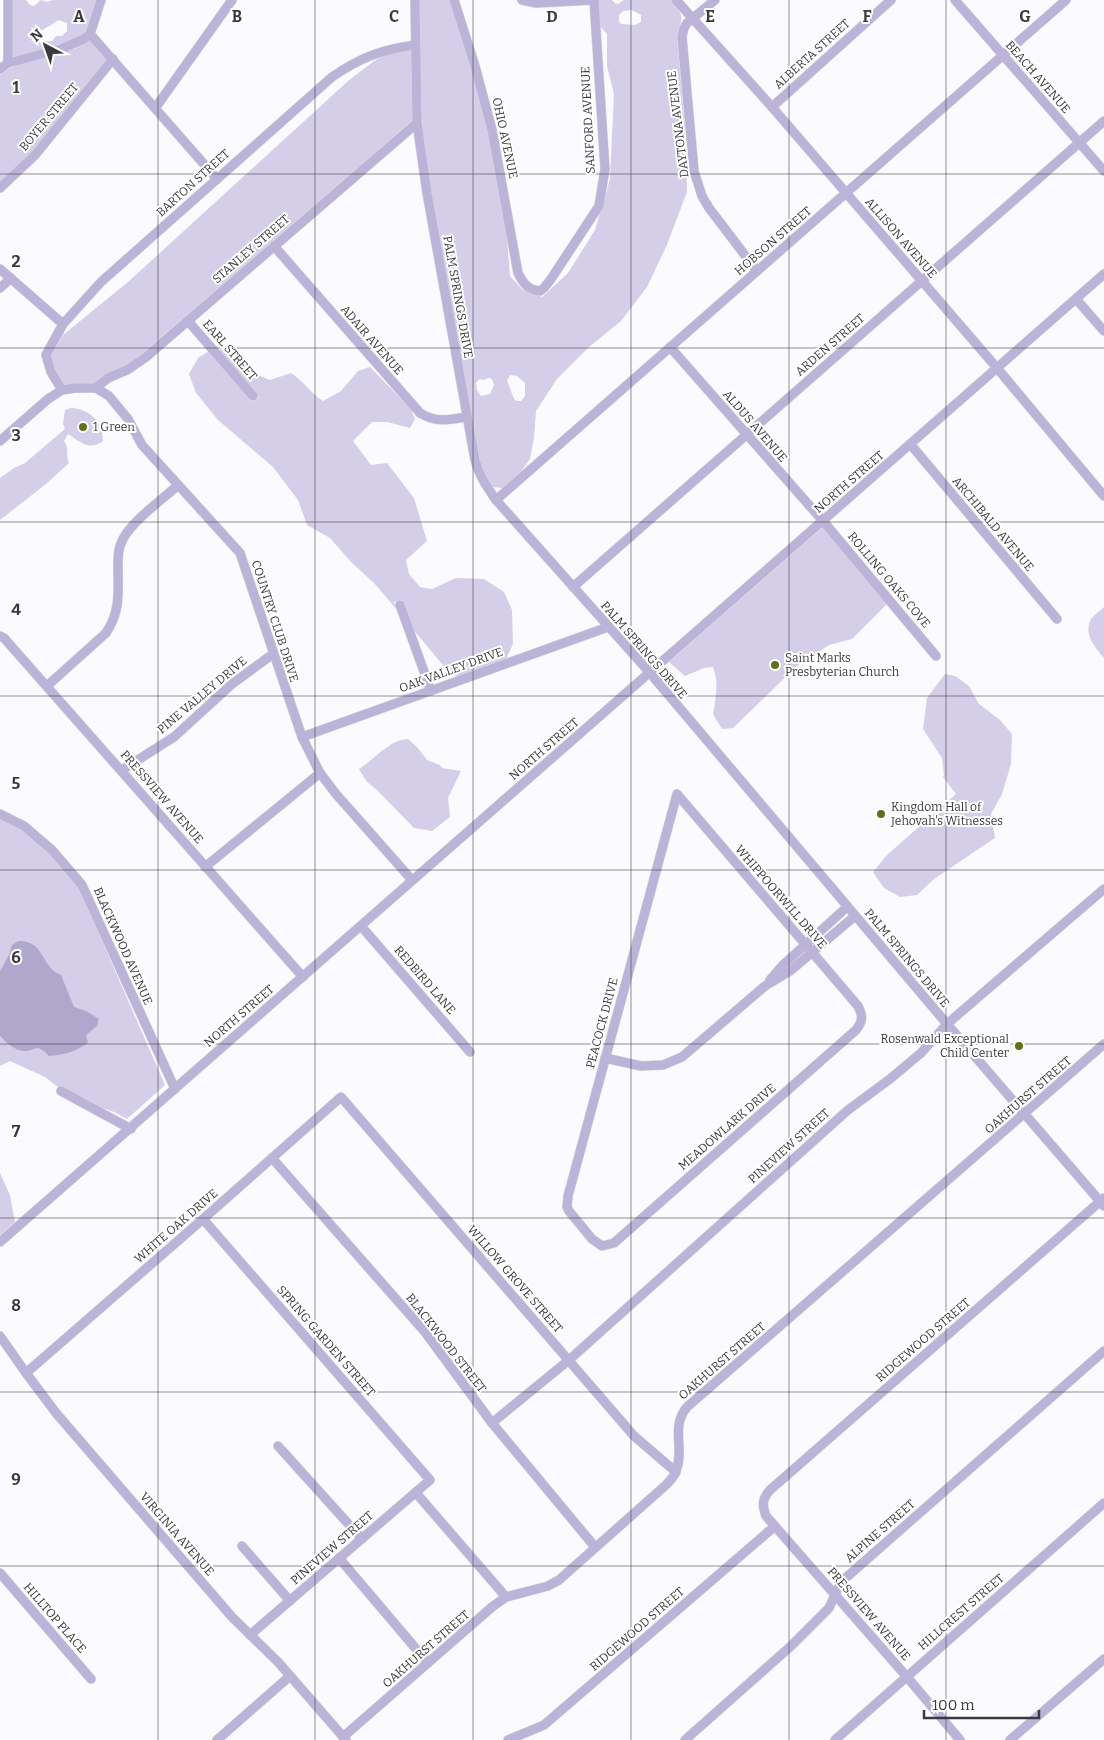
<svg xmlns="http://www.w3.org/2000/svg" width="1104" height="1740" viewBox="0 0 1104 1740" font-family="Bitter,serif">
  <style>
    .green { fill: #d4cee9; fill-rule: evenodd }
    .water { fill: #b0a7cc }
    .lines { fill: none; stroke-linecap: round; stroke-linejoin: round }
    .minor-casing { stroke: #d8d7db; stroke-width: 10 }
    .minor { stroke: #bcb4d8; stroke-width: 9 }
    .grid { fill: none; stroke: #3a393e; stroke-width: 1; stroke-opacity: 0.55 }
    .poi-dot { fill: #626e18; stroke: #fff; stroke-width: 2 }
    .labels { text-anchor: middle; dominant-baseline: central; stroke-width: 4; stroke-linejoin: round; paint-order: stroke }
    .street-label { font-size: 12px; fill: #3a393e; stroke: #fff }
    .poi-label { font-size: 12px; fill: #3a393e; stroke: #fff; text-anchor: start }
    .grid-label { font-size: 16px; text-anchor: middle; font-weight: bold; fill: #3a393e; stroke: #fff; stroke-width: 4; stroke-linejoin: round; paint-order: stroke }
  </style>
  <rect width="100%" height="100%" fill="#fbfafe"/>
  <g class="green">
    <path d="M12,0H26L30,5L34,6L41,0L47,2L53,0H96C93,9 92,21 87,30C80,43 27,54 12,57ZM59,20L67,23V31L62,36H56L52,41H44L40,36L41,31Z"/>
    <path d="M419,0H450L471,66L488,131L507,238L510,276L522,289L542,297L568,273L595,230L600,213L603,207L610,178L614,94L607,66V34L599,25L598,0H612L615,3L618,4L624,0H670C686,18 682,15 677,37L685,127L687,192L666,247L647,287L621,321L589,347L557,379L536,411L534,438L530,459L520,473L503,488L492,487L488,482L479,460L431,193L421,124L423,123L421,121ZM632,10L641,15V22L635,25L621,24L619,21V15L623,11ZM510,375L517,376L525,383V396L521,401H516C512,397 510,386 507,381ZM489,378L492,379L494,385L490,394L481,396L477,390L476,383L479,379L484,380Z"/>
    <path d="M90,40L108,59L32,152L0,182V75C24,55 64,60 90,40Z"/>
    <polygon points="411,50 413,120 143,353 125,366 105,375 94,384 75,383 63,386 55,371 51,356 63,335 128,282 348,81 374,61 385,55"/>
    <path d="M219,350H225L256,374L270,380L291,373C305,382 309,392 323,401L341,391L358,371L370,367L410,408L415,419L410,428L387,422H372L353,441L371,465L387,463L414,498L427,541L406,560L409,574L420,587L432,589L456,578L484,579L504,592L512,610L513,644L506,659L458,676L451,675L412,628L402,600L394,602L398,611L374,583L351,562L330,538L307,525L298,500L273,467L218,420L196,393L189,374L198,358L209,351L253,402L259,397Z"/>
    <path d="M71,408C90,409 103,422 103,441C89,451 80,442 68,434L64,441C70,450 65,454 69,463L46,484L0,520V478L14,468L25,463L65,429L63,424L65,410Z"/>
    <path d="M823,527L887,604L852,639L829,645L798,665L733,728L722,729L713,714C716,697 719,683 713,667L704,668L685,676L669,662Z"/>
    <path d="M1104,607V658C1096,648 1084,636 1090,621C1092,616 1100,611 1104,607Z"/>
    <polygon points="945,674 955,676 969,686 979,704 1000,720 1012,734 1011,764 1002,794 991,814 995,838 934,879 917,895 900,897 884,888 873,872 887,855 956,794 943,777 944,775 942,758 923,729 927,698"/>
    <path d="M408,739L418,748L427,760L440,765L442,768L461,771L448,798L450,817L432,831L414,828L376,789L367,782L359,769C375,759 389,740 408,739Z"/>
    <polygon points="0,819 22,830 49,852 78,886 165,1085 127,1119 114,1112 97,1106 58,1087 45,1077 10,1061 0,1066"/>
    <polygon points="0,1173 10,1195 15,1222 0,1235"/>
  </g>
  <path class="water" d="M18,941C45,940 41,968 61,975L74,1007L86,1011L99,1019L97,1026L86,1035L88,1043C75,1052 64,1055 49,1056C36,1042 35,1051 24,1051C15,1051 6,1042 0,1036V971L9,955L12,945Z"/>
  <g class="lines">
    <defs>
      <g id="minor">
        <path d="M415,0L417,123L427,193L475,460C479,476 487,487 496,500L650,673L947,1024L1104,1206"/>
        <path d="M454,0L475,66L492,130L518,273C523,283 528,290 540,291L544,288L551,279L599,206L605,169L594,0"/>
        <polyline points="522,0 536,3 594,0"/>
        <polyline points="676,0 772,107 997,368 1104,496"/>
        <polyline points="715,0 687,23 684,28 682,37 694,171 702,196 709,208 757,271"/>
        <polyline points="955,0 1104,171"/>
        <polyline points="90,34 217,179"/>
        <polyline points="8,63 8,0"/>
        <polyline points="0,69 8,63 61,49 84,39 90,34 101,0"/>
        <polyline points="156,107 232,0"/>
        <polyline points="772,107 891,0"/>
        <polyline points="0,188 35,155 113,59"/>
        <path d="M274,246L420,413C436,423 449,420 466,417"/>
        <polyline points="0,269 63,324"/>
        <polyline points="0,288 11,278"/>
        <polyline points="1076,299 1104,331"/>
        <polyline points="188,321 253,396"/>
        <polyline points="670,347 823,521 936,656"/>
        <polyline points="96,388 108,378 127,370 146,357 417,123"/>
        <path d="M62,390L51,372L46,355L63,324L101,282L332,77C361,57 381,50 415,45"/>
        <polyline points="0,441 48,399 62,390 75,388 96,388 109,396 128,419 142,445 240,553 302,737 320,773 336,794 412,880"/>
        <polyline points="911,445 1057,619"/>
        <polyline points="496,500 1066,0"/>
        <polyline points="573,587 1104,121"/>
        <polyline points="400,605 431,691"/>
        <polyline points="0,636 4,638 303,977"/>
        <path d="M47,686L106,633C121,611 118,591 118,566C118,556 118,548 123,539C133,520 162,500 178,485"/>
        <polyline points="302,737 608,627"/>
        <polyline points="122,770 174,737 232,684 273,654"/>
        <path d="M677,794L858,1006C863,1016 863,1021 856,1030L614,1243L602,1246L592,1239L569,1211L567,1207L568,1196Z"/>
        <polyline points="0,814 24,826 52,850 82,885 175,1089"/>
        <polyline points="205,867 320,773"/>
        <polyline points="361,926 470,1052"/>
        <polyline points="770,980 783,965 847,907"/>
        <polyline points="605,1058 641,1066 663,1065 682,1057 765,986 790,971 855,916"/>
        <polyline points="61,1091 131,1129"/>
        <polyline points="272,1158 425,1332 492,1423 595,1547"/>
        <polyline points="203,1219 430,1480 250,1635"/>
        <polyline points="0,1242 1104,274"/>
        <polyline points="0,1336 26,1373 56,1413 232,1617 278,1662 346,1740"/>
        <polyline points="26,1373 203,1219 341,1097 634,1436 676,1472"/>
        <polyline points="492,1423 569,1360 848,1110 890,1079 921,1053 947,1024 1104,889"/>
        <polyline points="278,1446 362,1539"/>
        <polyline points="416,1493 506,1597"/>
        <polyline points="242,1546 290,1601"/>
        <polyline points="339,1558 428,1663"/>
        <polyline points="0,1573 91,1679"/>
        <path d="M343,1737L492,1607L506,1597L548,1586L559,1580L667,1484C670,1480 675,1476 676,1471C685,1449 670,1427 687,1407L1104,1044"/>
        <polyline points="217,1740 290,1676"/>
        <polyline points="508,1740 544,1725 775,1526"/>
        <polyline points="685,1740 791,1646 829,1608 841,1582 1104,1351"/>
        <polyline points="835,1740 1104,1503"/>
        <path d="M960,1740L907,1677L766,1516C762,1505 762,1499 770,1490L1104,1198"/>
        <polyline points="1010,1740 1104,1659"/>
      </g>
    </defs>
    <use href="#minor" class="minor-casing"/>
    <use href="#minor" class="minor"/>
  </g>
  <path class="grid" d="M158,0V1740M315,0V1740M473,0V1740M631,0V1740M789,0V1740M946,0V1740M0,174H1104M0,348H1104M0,522H1104M0,696H1104M0,870H1104M0,1044H1104M0,1218H1104M0,1392H1104M0,1566H1104"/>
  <g class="poi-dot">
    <circle cx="83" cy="427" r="5"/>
    <circle cx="775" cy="665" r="5"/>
    <circle cx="881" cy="814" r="5"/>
    <circle cx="1019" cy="1046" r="5"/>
  </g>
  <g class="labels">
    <g class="street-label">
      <text transform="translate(812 54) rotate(-42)">ALBERTA STREET</text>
      <text transform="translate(1038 77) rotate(49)">BEACH AVENUE</text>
      <text transform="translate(49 117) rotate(-50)">BOYER STREET</text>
      <text transform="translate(588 120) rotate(-93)">SANFORD AVENUE</text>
      <text transform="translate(678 124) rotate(-97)">DAYTONA AVENUE</text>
      <text transform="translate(505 138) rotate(78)">OHIO AVENUE</text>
      <text transform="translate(193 183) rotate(-42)">BARTON STREET</text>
      <text transform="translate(901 238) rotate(49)">ALLISON AVENUE</text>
      <text transform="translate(773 241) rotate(-41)">HOBSON STREET</text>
      <text transform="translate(251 249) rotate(-41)">STANLEY STREET</text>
      <text transform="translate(458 297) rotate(80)">PALM SPRINGS DRIVE</text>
      <text transform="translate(372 340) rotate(49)">ADAIR AVENUE</text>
      <text transform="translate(830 345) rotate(-41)">ARDEN STREET</text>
      <text transform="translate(230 350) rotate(49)">EARL STREET</text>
      <text transform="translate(755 426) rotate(49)">ALDUS AVENUE</text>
      <text transform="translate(849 482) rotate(-41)">NORTH STREET</text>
      <text transform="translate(993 524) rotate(50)">ARCHIBALD AVENUE</text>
      <text transform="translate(889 580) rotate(50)">ROLLING OAKS COVE</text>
      <text transform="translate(275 621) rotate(72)">COUNTRY CLUB DRIVE</text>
      <text transform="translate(644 650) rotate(49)">PALM SPRINGS DRIVE</text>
      <text transform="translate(451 670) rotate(-20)">OAK VALLEY DRIVE</text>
      <text transform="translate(202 695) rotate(-40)">PINE VALLEY DRIVE</text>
      <text transform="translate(544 749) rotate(-41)">NORTH STREET</text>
      <text transform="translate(162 797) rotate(49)">PRESSVIEW AVENUE</text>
      <text transform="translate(781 897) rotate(49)">WHIPPOORWILL DRIVE</text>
      <text transform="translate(123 946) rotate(66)">BLACKWOOD AVENUE</text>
      <text transform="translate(907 958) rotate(50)">PALM SPRINGS DRIVE</text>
      <text transform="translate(425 980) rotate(49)">REDBIRD LANE</text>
      <text transform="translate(239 1016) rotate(-41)">NORTH STREET</text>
      <text transform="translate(602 1023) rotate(-75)">PEACOCK DRIVE</text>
      <text transform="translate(1028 1095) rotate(-41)">OAKHURST STREET</text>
      <text transform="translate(727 1127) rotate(-41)">MEADOWLARK DRIVE</text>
      <text transform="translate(789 1146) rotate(-42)">PINEVIEW STREET</text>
      <text transform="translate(176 1226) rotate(-41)">WHITE OAK DRIVE</text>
      <text transform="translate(515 1279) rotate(49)">WILLOW GROVE STREET</text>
      <text transform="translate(923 1340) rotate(-41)">RIDGEWOOD STREET</text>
      <text transform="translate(326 1341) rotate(49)">SPRING GARDEN STREET</text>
      <text transform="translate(446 1343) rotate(52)">BLACKWOOD STREET</text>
      <text transform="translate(722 1361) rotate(-41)">OAKHURST STREET</text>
      <text transform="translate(880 1531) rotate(-41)">ALPINE STREET</text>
      <text transform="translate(177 1534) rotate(49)">VIRGINIA AVENUE</text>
      <text transform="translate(332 1548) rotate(-41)">PINEVIEW STREET</text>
      <text transform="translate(961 1612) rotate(-41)">HILLCREST STREET</text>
      <text transform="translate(869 1614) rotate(49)">PRESSVIEW AVENUE</text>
      <text transform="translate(55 1618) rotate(49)">HILLTOP PLACE</text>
      <text transform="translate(637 1629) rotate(-41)">RIDGEWOOD STREET</text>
      <text transform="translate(426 1649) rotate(-41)">OAKHURST STREET</text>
    </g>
    <g class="poi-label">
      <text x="93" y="427">1 Green</text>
      <text x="785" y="658">Saint Marks<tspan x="785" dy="14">Presbyterian Church</tspan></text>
      <text x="891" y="807">Kingdom Hall of<tspan x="891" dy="14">Jehovah's Witnesses</tspan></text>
      <text x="1009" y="1039" text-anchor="end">Rosenwald Exceptional<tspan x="1009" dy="14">Child Center</tspan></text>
    </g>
  </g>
  <g class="grid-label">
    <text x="79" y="22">A</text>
    <text x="237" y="22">B</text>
    <text x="394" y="22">C</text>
    <text x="552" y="22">D</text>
    <text x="710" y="22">E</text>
    <text x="867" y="22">F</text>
    <text x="1025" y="22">G</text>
    <text x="16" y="93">1</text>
    <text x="16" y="267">2</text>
    <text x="16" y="441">3</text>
    <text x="16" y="615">4</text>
    <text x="16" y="789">5</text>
    <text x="16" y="963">6</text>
    <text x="16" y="1137">7</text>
    <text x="16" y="1311">8</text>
    <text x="16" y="1485">9</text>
  </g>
  <g transform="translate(45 45) rotate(319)" stroke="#ffffff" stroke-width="4" paint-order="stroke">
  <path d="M0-4L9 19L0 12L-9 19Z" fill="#3a393e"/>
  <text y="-8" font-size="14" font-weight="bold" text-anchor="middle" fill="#3a393e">N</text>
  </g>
  <path d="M924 1710v8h115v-8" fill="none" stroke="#3a393e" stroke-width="2.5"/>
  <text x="932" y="1710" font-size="15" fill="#3a393e" stroke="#ffffff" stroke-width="4" paint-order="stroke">100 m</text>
</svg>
